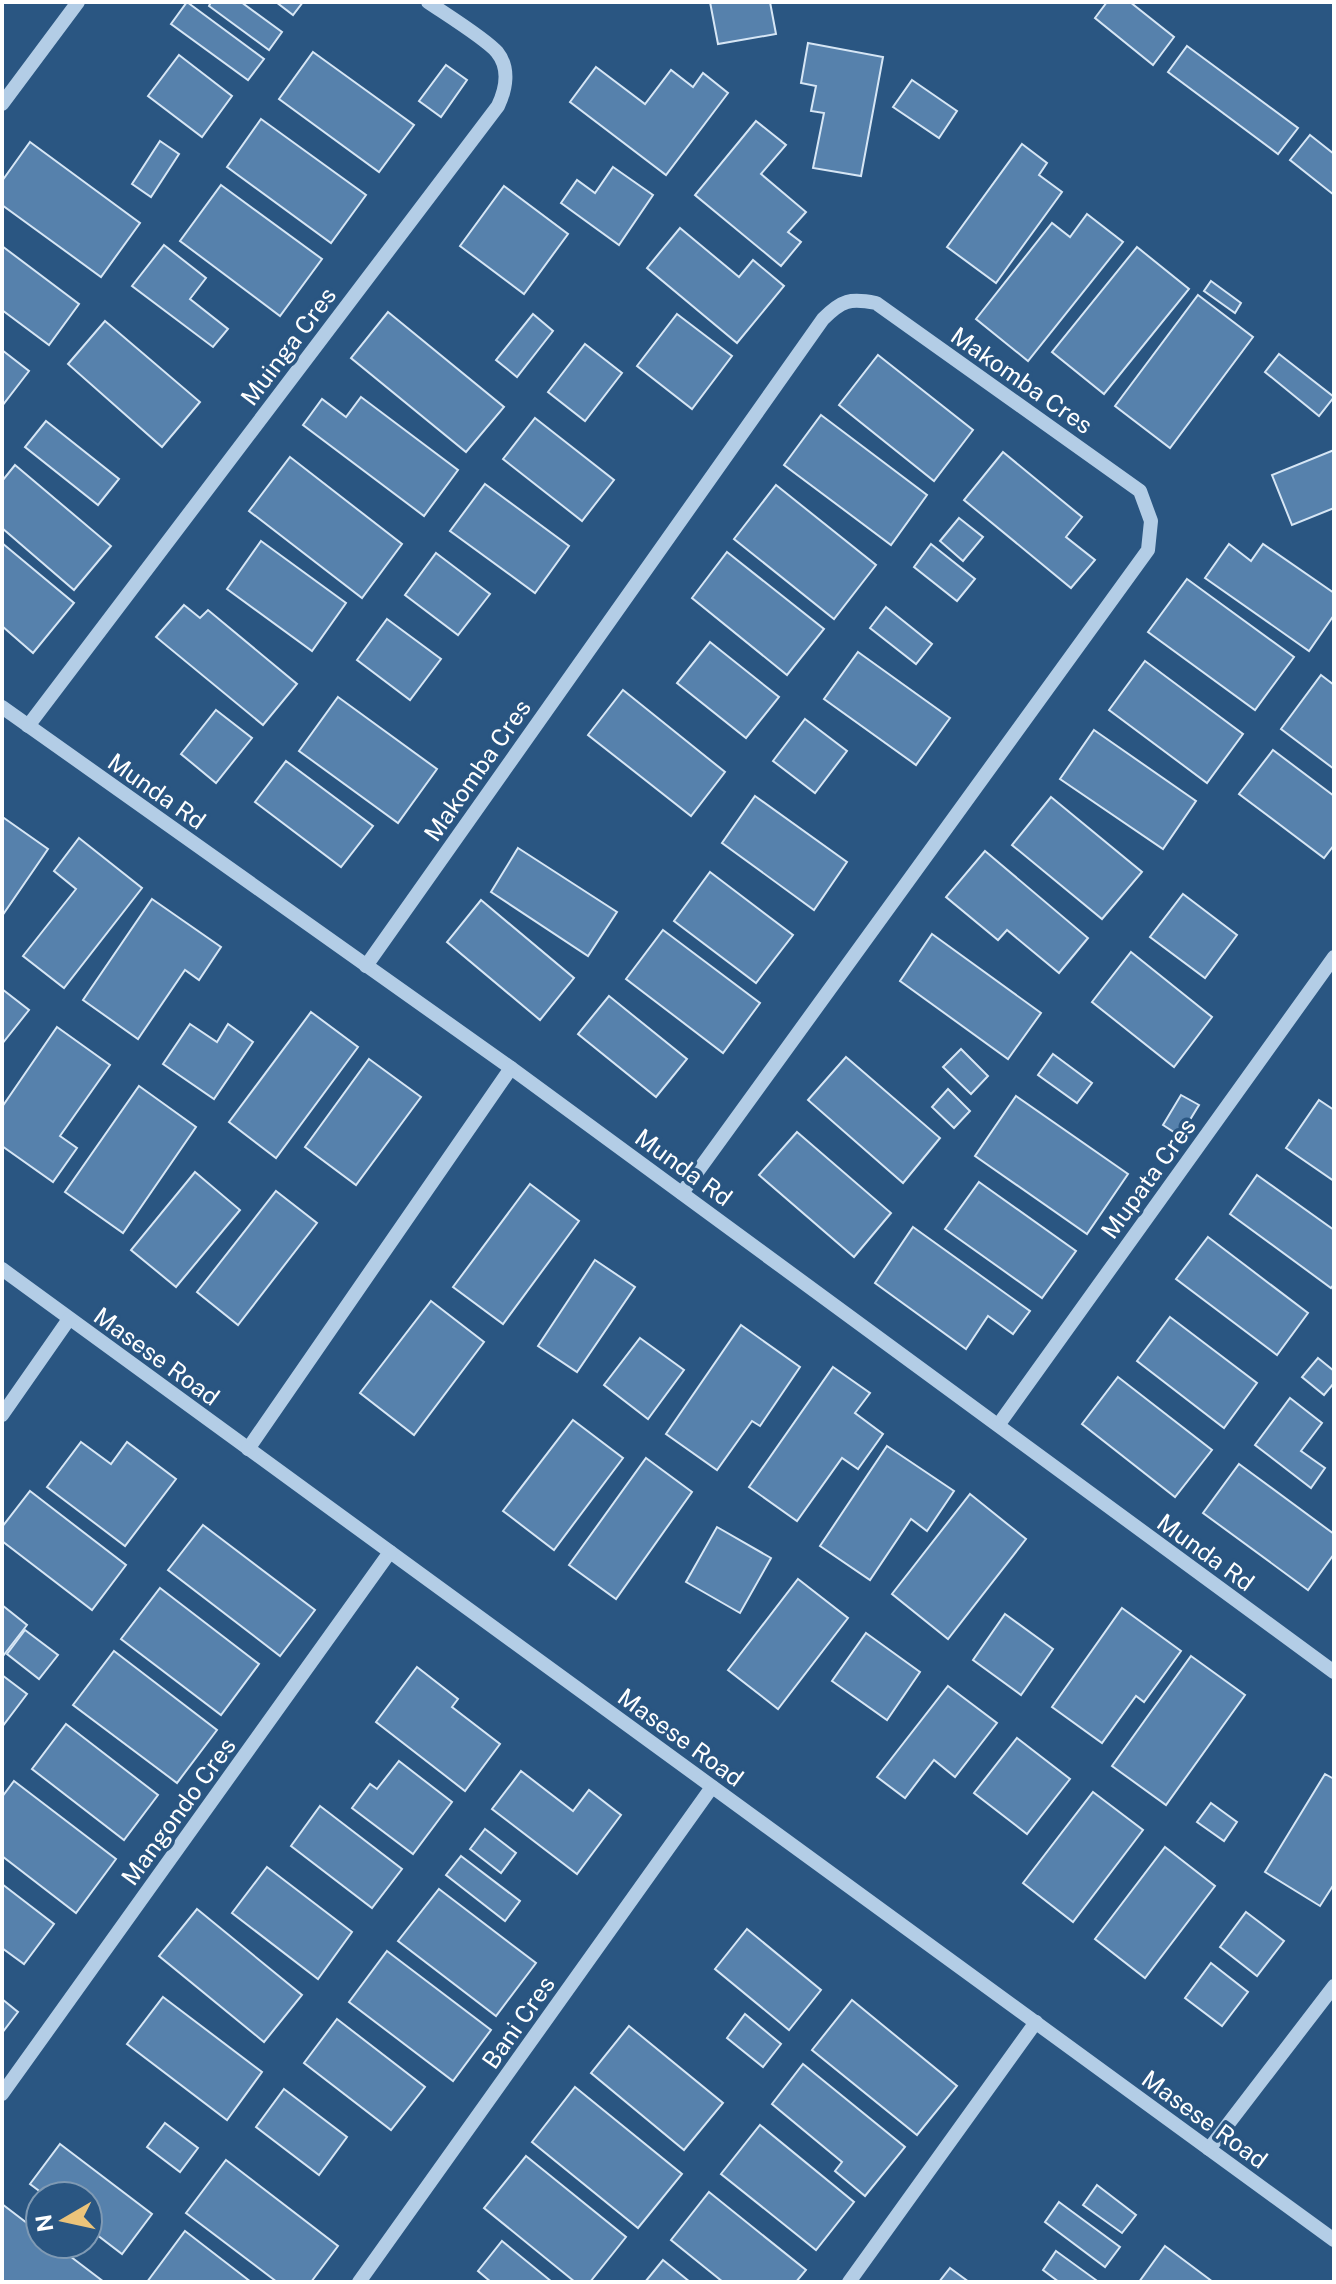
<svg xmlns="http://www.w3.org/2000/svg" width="1336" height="2284" viewBox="0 0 1336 2284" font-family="'Public Sans',sans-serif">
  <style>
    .building { fill: #5681ac; stroke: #d6e6f5; stroke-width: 2 }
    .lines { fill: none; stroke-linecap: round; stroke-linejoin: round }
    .minor { stroke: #b3cde6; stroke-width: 14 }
    .labels { text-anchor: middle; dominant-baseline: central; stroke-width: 7; stroke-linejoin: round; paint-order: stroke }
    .street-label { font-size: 24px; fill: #fff; stroke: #2a5682 }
  </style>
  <rect width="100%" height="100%" fill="#2a5682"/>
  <g class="building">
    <polygon points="187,2 264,59 248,80 171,24"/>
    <polygon points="211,2 241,2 282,32 269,50 209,6"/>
    <polygon points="276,2 303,2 293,15"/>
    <polygon points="710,2 770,2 776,34 718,44"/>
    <polygon points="1107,2 1130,2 1174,37 1153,65 1095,18"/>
    <polygon points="808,43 883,57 861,176 813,168 824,113 811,111 816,86 801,83"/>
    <polygon points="1187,46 1298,128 1278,154 1168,72"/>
    <polygon points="313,52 414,125 379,172 279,99"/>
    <polygon points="179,55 232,96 202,137 148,96"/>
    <polygon points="446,65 467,80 441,117 419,101"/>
    <polygon points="596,67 645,104 671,70 693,87 703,73 728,93 666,175 570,102"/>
    <polygon points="912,80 957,111 939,138 893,107"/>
    <polygon points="261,119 366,195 331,243 227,167"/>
    <polygon points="756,121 786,145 761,174 806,212 788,232 801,242 781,266 695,195"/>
    <polygon points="1310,135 1334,154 1334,195 1290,160"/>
    <polygon points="160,141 179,154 151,197 132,184"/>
    <polygon points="30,142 140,223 101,277 2,205 2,181"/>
    <polygon points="1022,144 1047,163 1039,175 1062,192 996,283 947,247"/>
    <polygon points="613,167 653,195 619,245 561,203 577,180 595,193"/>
    <polygon points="221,185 322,259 280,316 180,241"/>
    <polygon points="504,186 568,234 524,294 460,246"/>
    <polygon points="1087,214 1123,242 1028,361 976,319 1052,223 1070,237"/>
    <polygon points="680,228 739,277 753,260 784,286 737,343 647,268"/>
    <polygon points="164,245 206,278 190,299 228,329 213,347 132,286"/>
    <polygon points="2,246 79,304 49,345 2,310"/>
    <polygon points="1137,247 1189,289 1104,394 1052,352"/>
    <polygon points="1211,281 1241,303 1235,313 1204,291"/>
    <polygon points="1198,295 1253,337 1170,448 1115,406"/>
    <polygon points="388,312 504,407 466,452 351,358"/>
    <polygon points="533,314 553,331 517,377 496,360"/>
    <polygon points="677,314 732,356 692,409 637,366"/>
    <polygon points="105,321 200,402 162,447 68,364"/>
    <polygon points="585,344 622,373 585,421 548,392"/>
    <polygon points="2,350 29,371 2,406"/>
    <polygon points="1279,354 1334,397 1319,416 1265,372"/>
    <polygon points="878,355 973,430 934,481 839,405"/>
    <polygon points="361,397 458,470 424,516 303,425 322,399 346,417"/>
    <polygon points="821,415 927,495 891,545 784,465"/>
    <polygon points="535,418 614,480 582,521 503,459"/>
    <polygon points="46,421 119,479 98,505 25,447"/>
    <polygon points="1334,450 1334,508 1292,525 1272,475"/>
    <polygon points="1003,452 1082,517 1066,537 1095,560 1071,588 964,500"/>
    <polygon points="290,457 402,544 362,598 249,511"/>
    <polygon points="15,465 111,546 74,590 2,528 2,481"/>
    <polygon points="485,484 569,546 535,593 450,531"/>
    <polygon points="776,485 876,565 834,619 734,539"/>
    <polygon points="959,518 983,537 963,561 940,541"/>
    <polygon points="261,541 346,603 312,651 227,589"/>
    <polygon points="2,543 74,603 33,653 2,626"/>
    <polygon points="931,544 975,579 957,601 914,567"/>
    <polygon points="1229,544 1251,561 1263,544 1334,593 1334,615 1309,651 1205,578"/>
    <polygon points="727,552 824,629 787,675 692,598"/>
    <polygon points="436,553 490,594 458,635 405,595"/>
    <polygon points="1187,579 1294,657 1255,710 1148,632"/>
    <polygon points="184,605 200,618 208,610 297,684 263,725 156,637"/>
    <polygon points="886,607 932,644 916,664 870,628"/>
    <polygon points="387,619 441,659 410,700 357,660"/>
    <polygon points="710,642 779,697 746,738 677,683"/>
    <polygon points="858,652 950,718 916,765 824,699"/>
    <polygon points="1145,661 1243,734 1207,783 1109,710"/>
    <polygon points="1321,675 1334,685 1334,769 1281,729"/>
    <polygon points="623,690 725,772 691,816 588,735"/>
    <polygon points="338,697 437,769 398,823 299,751"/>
    <polygon points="216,710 252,738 216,783 181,754"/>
    <polygon points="805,719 847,751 815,793 773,761"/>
    <polygon points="1094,730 1196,801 1163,849 1060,779"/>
    <polygon points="1273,750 1334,796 1334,845 1324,858 1239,794"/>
    <polygon points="286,761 373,826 341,867 255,802"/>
    <polygon points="755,796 847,862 814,910 722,843"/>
    <polygon points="1051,797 1142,872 1102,919 1012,845"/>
    <polygon points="4,818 48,849 2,916 2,820"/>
    <polygon points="79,838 142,888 64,988 23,956 76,889 54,871"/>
    <polygon points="518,848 617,912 588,956 491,892"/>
    <polygon points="985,851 1088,938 1059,973 1007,930 998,940 946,897"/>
    <polygon points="710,872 793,935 756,983 674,921"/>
    <polygon points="1183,894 1237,935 1205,978 1150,937"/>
    <polygon points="152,899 221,947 199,980 185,970 138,1039 83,1000"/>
    <polygon points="481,900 574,978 540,1020 447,942"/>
    <polygon points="663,930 760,1003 723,1053 626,979"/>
    <polygon points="932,934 1041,1013 1008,1059 900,981"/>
    <polygon points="1131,952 1212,1017 1174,1067 1092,1002"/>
    <polygon points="2,989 29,1010 2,1044"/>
    <polygon points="609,996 687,1059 656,1097 578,1034"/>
    <polygon points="311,1012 358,1047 276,1158 229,1122"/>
    <polygon points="190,1024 217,1042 228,1024 253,1042 214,1099 163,1064"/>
    <polygon points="57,1027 110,1065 60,1136 77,1148 53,1182 2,1146 2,1107"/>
    <polygon points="961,1049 988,1076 971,1094 943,1067"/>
    <polygon points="1053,1054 1092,1083 1077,1103 1038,1075"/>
    <polygon points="846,1057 940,1138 903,1183 808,1100"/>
    <polygon points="369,1059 421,1097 356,1185 305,1147"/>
    <polygon points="139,1086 196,1127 123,1233 65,1192"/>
    <polygon points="948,1089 970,1111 954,1128 932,1107"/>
    <polygon points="1181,1095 1199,1105 1180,1136 1163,1125"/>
    <polygon points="1016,1096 1128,1174 1087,1234 975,1156"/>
    <polygon points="1319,1100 1334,1110 1334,1181 1286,1148"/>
    <polygon points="797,1132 891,1213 854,1257 759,1175"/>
    <polygon points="195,1172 240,1210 176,1287 131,1250"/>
    <polygon points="1257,1175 1334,1230 1334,1284 1331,1288 1230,1214"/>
    <polygon points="979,1182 1076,1251 1042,1298 945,1229"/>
    <polygon points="530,1184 579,1221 503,1324 453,1287"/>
    <polygon points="276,1191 317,1223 238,1325 197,1292"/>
    <polygon points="913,1227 1030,1311 1013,1334 988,1316 966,1349 875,1283"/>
    <polygon points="1208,1237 1308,1313 1277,1355 1176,1279"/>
    <polygon points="595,1260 635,1287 577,1372 538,1346"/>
    <polygon points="431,1301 484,1342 414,1435 360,1393"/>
    <polygon points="1170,1317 1257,1383 1224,1428 1137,1361"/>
    <polygon points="741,1325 800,1367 760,1426 752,1421 717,1470 666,1434"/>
    <polygon points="640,1338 684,1370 648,1419 604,1385"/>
    <polygon points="1318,1358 1334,1371 1334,1383 1324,1395 1302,1377"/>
    <polygon points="833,1367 870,1393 855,1413 883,1434 858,1469 842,1458 797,1521 749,1487"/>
    <polygon points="1118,1377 1212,1450 1175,1497 1082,1424"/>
    <polygon points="1290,1398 1322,1423 1301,1451 1325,1468 1311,1488 1255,1445"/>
    <polygon points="573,1420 623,1458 554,1550 503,1511"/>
    <polygon points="81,1442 111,1464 127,1442 176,1479 125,1546 47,1487"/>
    <polygon points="887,1446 954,1491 927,1531 911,1519 870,1580 820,1546"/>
    <polygon points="646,1458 692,1492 616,1599 569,1565"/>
    <polygon points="1239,1464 1334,1534 1334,1554 1308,1590 1203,1513"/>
    <polygon points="30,1491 126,1565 92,1610 2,1541 2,1527"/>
    <polygon points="970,1494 1026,1539 948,1639 892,1594"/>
    <polygon points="203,1525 315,1610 280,1656 168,1570"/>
    <polygon points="717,1527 771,1558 740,1613 686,1582"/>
    <polygon points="798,1579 848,1618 778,1709 728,1670"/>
    <polygon points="160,1588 259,1664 221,1715 121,1639"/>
    <polygon points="2,1605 27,1625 3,1656 2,1655"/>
    <polygon points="1122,1608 1181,1651 1144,1702 1136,1696 1102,1743 1052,1707"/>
    <polygon points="1005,1614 1053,1649 1021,1695 973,1660"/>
    <polygon points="25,1630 58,1655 39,1679 7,1654"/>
    <polygon points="866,1633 920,1672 887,1720 832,1681"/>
    <polygon points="114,1651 217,1730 177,1783 73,1705"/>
    <polygon points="1191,1656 1245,1695 1166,1805 1112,1766"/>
    <polygon points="417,1667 458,1699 452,1707 500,1744 465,1791 376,1722"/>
    <polygon points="2,1675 27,1694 2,1727"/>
    <polygon points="948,1686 997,1723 955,1777 934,1760 905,1798 877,1777"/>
    <polygon points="66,1724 158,1795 124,1840 32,1769"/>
    <polygon points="1017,1738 1070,1779 1027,1834 974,1793"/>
    <polygon points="399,1761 452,1802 413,1854 352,1808 370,1784 377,1789"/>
    <polygon points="521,1771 573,1811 589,1790 621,1815 577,1874 492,1809"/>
    <polygon points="1325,1774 1334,1779 1334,1884 1320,1906 1265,1872"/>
    <polygon points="14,1781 116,1859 76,1913 2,1856 2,1797"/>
    <polygon points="1093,1792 1143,1830 1073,1922 1023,1883"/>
    <polygon points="1211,1803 1237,1822 1224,1841 1197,1822"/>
    <polygon points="320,1806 402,1869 372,1908 291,1846"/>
    <polygon points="485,1829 516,1853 501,1873 470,1849"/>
    <polygon points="1165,1847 1215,1886 1145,1978 1095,1939"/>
    <polygon points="461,1856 520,1901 505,1921 446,1875"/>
    <polygon points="267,1867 352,1932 318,1979 232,1913"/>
    <polygon points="2,1884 54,1924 24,1964 2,1948"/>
    <polygon points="439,1889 536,1963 496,2016 398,1941"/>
    <polygon points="197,1909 302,1995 264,2042 159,1956"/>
    <polygon points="1246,1912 1284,1941 1257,1976 1220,1947"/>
    <polygon points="747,1929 821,1990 789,2030 715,1969"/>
    <polygon points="387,1951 491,2030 453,2081 349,2002"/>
    <polygon points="1211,1963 1248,1992 1222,2026 1185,1998"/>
    <polygon points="163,1997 262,2072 227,2120 127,2044"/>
    <polygon points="2,1999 18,2012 2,2033"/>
    <polygon points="852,2000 957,2086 917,2135 812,2050"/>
    <polygon points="745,2014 781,2044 763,2067 727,2038"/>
    <polygon points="337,2019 425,2087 391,2130 304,2063"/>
    <polygon points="629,2026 723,2103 684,2150 591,2073"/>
    <polygon points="803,2064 905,2147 865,2196 835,2171 842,2162 772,2104"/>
    <polygon points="575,2087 682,2174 638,2228 532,2142"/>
    <polygon points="284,2089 347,2137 319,2175 256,2127"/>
    <polygon points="165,2123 198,2148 180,2172 147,2147"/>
    <polygon points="760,2125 854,2202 816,2250 721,2174"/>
    <polygon points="60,2144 152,2214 122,2254 88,2228 88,2196 46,2196 30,2184"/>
    <polygon points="526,2156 626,2237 590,2282 575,2282 484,2208"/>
    <polygon points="226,2160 338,2246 311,2282 277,2282 186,2213"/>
    <polygon points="1097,2185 1136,2215 1122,2233 1083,2205"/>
    <polygon points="709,2192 806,2270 796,2282 723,2282 671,2240"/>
    <polygon points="1059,2202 1120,2247 1105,2267 1045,2222"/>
    <polygon points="2,2204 40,2233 40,2244 54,2244 104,2282 2,2282"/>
    <polygon points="185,2231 251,2282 147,2282"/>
    <polygon points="502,2241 552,2282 491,2282 478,2271"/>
    <polygon points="1165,2246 1213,2282 1139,2282"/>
    <polygon points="1056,2251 1096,2280 1094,2282 1059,2282 1043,2270"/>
    <polygon points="663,2260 690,2282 645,2282"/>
    <polygon points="950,2268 969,2282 939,2282"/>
  </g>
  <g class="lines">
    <g class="minor">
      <polyline points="2,104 78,2"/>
      <polyline points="2,707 511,1068 1334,1672"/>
      <path d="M28,726L498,106C506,89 510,68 497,52C486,39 444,13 428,2"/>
      <path d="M366,966L823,319C842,300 850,298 876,303L1140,491L1151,521L1148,550L682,1193"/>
      <polyline points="2,1269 1334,2240"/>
      <polyline points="2,1415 69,1319"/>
      <polyline points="999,1424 1334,957"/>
      <polyline points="248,1449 511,1068"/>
      <polyline points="2,2094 390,1552"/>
      <polyline points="1209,2149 1334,1986"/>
      <polyline points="359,2282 712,1787"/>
      <polyline points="849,2282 1036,2022"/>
    </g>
  </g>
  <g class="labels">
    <g class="street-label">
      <text transform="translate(288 346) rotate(-53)">Muinga Cres</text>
      <text transform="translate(1022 380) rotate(35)">Makomba Cres</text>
      <text transform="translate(477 770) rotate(-55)">Makomba Cres</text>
      <text transform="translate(157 791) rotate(35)">Munda Rd</text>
      <text transform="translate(684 1167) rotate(36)">Munda Rd</text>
      <text transform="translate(1148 1178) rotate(-54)">Mupata Cres</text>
      <text transform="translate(157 1356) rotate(36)">Masese Road</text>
      <text transform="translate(1206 1552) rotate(36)">Munda Rd</text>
      <text transform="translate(681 1737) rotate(36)">Masese Road</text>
      <text transform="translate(178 1811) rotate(-54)">Mangondo Cres</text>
      <text transform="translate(518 2022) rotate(-55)">Bani Cres</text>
      <text transform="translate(1205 2119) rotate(36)">Masese Road</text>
    </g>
  </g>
  <rect width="1336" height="2284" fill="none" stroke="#ffffff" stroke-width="8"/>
  <g transform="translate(64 2220) rotate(261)"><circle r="38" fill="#2a5682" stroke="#7f9ab4" stroke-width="2"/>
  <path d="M0-6L14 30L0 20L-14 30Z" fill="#ecc47a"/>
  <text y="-12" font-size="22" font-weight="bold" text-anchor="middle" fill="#ffffff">N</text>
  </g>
</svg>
